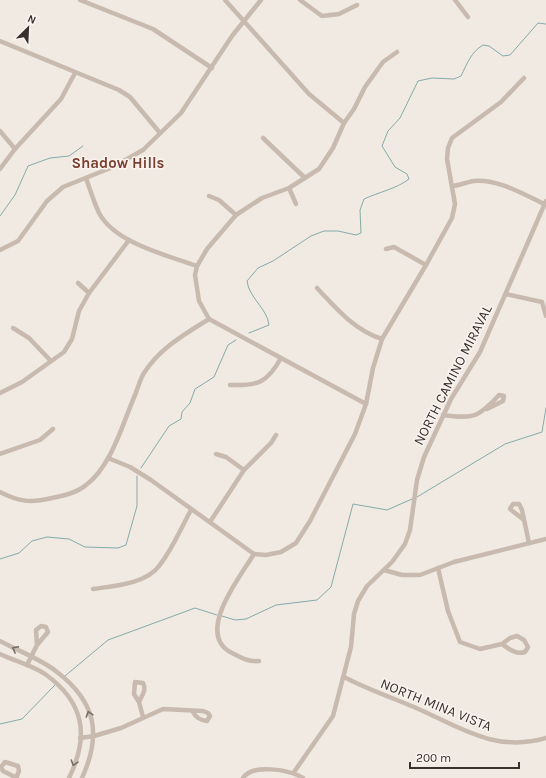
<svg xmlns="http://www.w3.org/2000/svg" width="546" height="778" viewBox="0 0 546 778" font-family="Karla,sans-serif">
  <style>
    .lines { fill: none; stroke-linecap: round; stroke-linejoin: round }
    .stream { stroke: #84abab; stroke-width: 1 }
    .street { stroke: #c8baaf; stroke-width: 4.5 }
    .oneway { stroke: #796e67 }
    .labels { text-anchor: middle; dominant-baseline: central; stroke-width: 3; stroke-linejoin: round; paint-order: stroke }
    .street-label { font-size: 14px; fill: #38302c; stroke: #f9f4ef }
    .neighbourhood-label { font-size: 15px; font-weight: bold; fill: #7e3e2e; stroke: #f9f4ef }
  </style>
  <rect width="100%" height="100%" fill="#f1eae2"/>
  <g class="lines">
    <g class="stream">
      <polyline points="0,216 15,195 28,166 50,158 69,156 83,146"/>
      <path d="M249,333L269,325C267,308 249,298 247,281L258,268L273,261L311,236L324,231H338L356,235L361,233L360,210L364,199C379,192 396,189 409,179L407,174L395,167L382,146L388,131L400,118L418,81L432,78L454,79L461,76C467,64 471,52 483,45L489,46L503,56L510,55L538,23L546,24"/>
      <polyline points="141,468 169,426 181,419 182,412 190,403 195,389 214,377 228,345 236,340"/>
      <polyline points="417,497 505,444 542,432 546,408"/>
      <polyline points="0,559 19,553 32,541 47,537 69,539 85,547 118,548 126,545 137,506 137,476"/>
      <polyline points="222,616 235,620 246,619 276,605 317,600 331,587 353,504 387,510 412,499"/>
      <polyline points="65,676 108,640 195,608 217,615"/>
      <polyline points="0,724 22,719 55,685"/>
    </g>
    <g class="street">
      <polyline points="80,0 153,29 212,68"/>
      <polyline points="225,0 309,94 344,123"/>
      <polyline points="300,0 322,16 339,14 357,5"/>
      <polyline points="455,0 468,17"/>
      <polyline points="0,41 119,90 130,97 160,133"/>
      <polyline points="0,131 15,149"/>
      <polyline points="263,138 305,178"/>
      <polyline points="0,169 15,149 61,99 75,73"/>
      <path d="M86,178C90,190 94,202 99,213C115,243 166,255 197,266"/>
      <path d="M453,186C460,185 467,182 474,181C498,179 523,194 544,204"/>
      <polyline points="289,188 296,204"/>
      <polyline points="209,196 219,200 236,215"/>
      <polyline points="386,249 394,247 426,265"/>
      <polyline points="0,250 18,241 47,201 63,187 113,167 143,150 181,113 232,36 261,0"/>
      <polyline points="78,283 89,293"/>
      <path d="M317,288C336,308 354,330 382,339"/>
      <polyline points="506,294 542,302 546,316"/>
      <polyline points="13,328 29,338 50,360"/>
      <path d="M230,385C258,386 267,383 281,358"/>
      <polyline points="0,393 22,382 64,352 72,339 79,311 89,293 129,240"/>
      <polyline points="366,404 209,319 199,301 195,275 197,266 207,249 236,215 262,198 289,188 319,169 333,148 344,123 354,109 365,87 383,62 397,52"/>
      <path d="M443,415C473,419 478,418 499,395L504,396L503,401L487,409"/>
      <polyline points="0,454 40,440 53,429"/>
      <polyline points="216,454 226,457 244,470"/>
      <polyline points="108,458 130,467 151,480 254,554"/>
      <path d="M0,492C19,502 31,503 52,498C63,496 78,492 86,485C111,467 123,423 135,395C138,388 140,379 144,373C160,348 185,334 209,319"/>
      <polyline points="524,520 510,509 513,504 519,504 522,510 529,543"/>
      <polyline points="210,522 244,470 271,443 276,435"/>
      <polyline points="254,554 266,555 281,552 296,543 310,521 355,434 366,404 373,368 382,339 426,265 452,218 455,204 447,159 448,148 452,138 501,102 524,78"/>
      <path d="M254,554C240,577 194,634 232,653C242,658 248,662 259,661"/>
      <path d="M438,568L448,611L460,642L480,649L502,644L510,638L517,636L524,640L528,647L525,652C516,655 509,649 502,644"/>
      <polyline points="384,570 402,575 420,575 454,562 546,539"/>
      <path d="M93,589C113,586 146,584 159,566C172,550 181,528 191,510"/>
      <path d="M0,641C18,651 41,659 57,672C96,702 102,734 82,778"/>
      <path d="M0,654C15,661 31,665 45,674C84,702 90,735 69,778"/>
      <polyline points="27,665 37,645 48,632 46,627 41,626 36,630 37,645"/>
      <path d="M344,677C367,689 390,697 414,707C460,727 494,753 546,738"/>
      <path d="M139,702C142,695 147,690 143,683L135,682L134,694L139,702L143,717"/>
      <path d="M80,738L94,736L121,728L163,709L203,711L208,713L210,716L207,721C200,720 196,718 193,712"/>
      <polyline points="294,772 333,716 351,647 354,614 358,601 367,586 392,562 405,544 410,530 417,480 424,457 451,399 480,352 546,201"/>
      <polyline points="16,778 19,771 18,766 5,762 1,767 3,771 17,778"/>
      <path d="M243,778C253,763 290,770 303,778"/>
    </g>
  </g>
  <defs><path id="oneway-chevron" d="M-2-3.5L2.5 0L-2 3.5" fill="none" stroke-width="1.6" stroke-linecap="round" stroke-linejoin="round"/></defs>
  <g class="oneway">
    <use href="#oneway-chevron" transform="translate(15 649) rotate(-152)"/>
    <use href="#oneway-chevron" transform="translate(89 714) rotate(-108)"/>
    <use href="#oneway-chevron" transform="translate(74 763) rotate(108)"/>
  </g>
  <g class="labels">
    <g class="street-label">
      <text transform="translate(453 375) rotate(-63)">NORTH CAMINO MIRAVAL</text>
      <text transform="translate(436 705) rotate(22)">NORTH MINA VISTA</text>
    </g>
    <g class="neighbourhood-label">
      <text x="118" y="163">Shadow Hills</text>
    </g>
  </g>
  <g transform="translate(28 28) rotate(24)" stroke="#f9f4ef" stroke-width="3" paint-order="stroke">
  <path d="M0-3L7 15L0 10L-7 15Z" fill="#38302c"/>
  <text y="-6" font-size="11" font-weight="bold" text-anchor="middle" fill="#38302c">N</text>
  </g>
  <path d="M410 762v6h109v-6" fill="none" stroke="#38302c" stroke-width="2"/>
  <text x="416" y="762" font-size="12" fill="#38302c" stroke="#f9f4ef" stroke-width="3" paint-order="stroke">200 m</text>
</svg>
